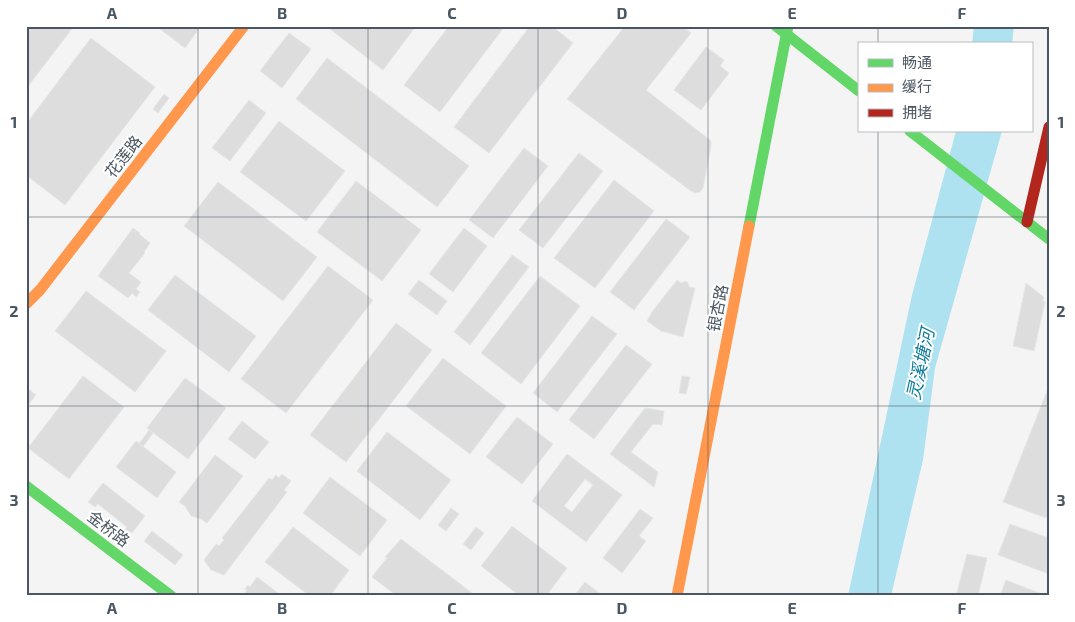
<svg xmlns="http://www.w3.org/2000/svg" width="1075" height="622" viewBox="0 0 1075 622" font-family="'Exo 2','Noto Sans SC',sans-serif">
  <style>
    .water { fill: #aee2f0 }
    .building { fill: #ddddde; stroke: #e5e6e7; fill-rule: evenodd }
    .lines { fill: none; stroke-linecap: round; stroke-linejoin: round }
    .fast { stroke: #63d668; stroke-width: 11 }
    .slow { stroke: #ff974d; stroke-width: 11 }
    .jam { stroke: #b3261e; stroke-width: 11 }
    .grid { fill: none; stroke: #4a5661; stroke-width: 1; stroke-opacity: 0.55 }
    .labels { text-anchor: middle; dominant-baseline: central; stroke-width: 4; stroke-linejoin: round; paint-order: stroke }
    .street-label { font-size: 16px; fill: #4a5661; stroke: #fff }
    .water-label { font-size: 18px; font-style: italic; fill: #0c7c9b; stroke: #fff }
    .neatline { fill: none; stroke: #4a5661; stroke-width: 2 }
    .grid-label { font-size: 16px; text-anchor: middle; font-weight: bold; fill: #4a5661 }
  </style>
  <rect width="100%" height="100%" fill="#f4f4f4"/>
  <g class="water">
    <polygon points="974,26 1014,26 1012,44 972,44"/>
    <polygon points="956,131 1002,131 935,368 923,460 891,596 848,596 912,295"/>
  </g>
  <g class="building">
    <polygon points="26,26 74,26 26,89"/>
    <polygon points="156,26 201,26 185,48"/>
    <polygon points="326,26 416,26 383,70"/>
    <polygon points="449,26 505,26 440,112 404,85"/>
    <polygon points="530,26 552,26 573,43 489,153 454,127"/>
    <polygon points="625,26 683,26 691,33 646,90 711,141 711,146 703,188 700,192 695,193 691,191 567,99"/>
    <polygon points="289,33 311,49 282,88 260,71"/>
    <polygon points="91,38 155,87 65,205 26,175 26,124"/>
    <polygon points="706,47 724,60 720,66 729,73 701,110 674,90"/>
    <polygon points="327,58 469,166 437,207 296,99"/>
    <polygon points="164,94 169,98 158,113 153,109"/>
    <polygon points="249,100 266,113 230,161 212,148"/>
    <polygon points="279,121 345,171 306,221 240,172"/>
    <polygon points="524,148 548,166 493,238 469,220"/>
    <polygon points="579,153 603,171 543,248 519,230"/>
    <polygon points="614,180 654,211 595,288 554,258"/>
    <polygon points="356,181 421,230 382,281 317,232"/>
    <polygon points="218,182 317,257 283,301 184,226"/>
    <polygon points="666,219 690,237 634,310 610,292"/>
    <polygon points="133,228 140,233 139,234 150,243 144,252 145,253 129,273 141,282 136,289 140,292 136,297 132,293 128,298 98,276"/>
    <polygon points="464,228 487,246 453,292 429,274"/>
    <polygon points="512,255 529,267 470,345 454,332"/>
    <polygon points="328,266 373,300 286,413 241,379"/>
    <polygon points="175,275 256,336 229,372 148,310"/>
    <polygon points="540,276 580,306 521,384 481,353"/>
    <polygon points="419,280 447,301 437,315 408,294"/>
    <polygon points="677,280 681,283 686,281 688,283 689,287 695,288 683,337 661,331 647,321 652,312"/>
    <polygon points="1026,283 1044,297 1043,301 1045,302 1034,351 1013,346"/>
    <polygon points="86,291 166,351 135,392 55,331"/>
    <polygon points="592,316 617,334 557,412 533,393"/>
    <polygon points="396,323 432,350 346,462 310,435"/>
    <polygon points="626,345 652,364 594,439 569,420"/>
    <polygon points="443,358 506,406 470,454 406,406"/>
    <polygon points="83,376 124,407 69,479 28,448"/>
    <polygon points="682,376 690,377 686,394 679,393"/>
    <polygon points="185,378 226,408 188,459 147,428"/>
    <polygon points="1049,386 1049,512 1046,518 1003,502"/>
    <polygon points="26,387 36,395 26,408"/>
    <polygon points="645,408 664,411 662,425 653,424 631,452 658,472 654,487 610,454"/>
    <polygon points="517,417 553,444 522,484 486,457"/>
    <polygon points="242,421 269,442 255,459 228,439"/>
    <polygon points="149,430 153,433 143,447 139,444"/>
    <polygon points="387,432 451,480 420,520 357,471"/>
    <polygon points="136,441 176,472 157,498 116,467"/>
    <path d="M567,454L622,495L586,542L532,501ZM585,479L593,485L572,512L564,506Z"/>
    <polygon points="215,455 243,476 207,523 201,519 191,516 185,506 179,502"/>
    <polygon points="282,474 291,481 284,490 287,492 224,575 211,570 204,560 216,544 219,546 224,540 222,538 269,478 272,480 276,475 279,478"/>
    <polygon points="330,477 387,520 360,556 303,513"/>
    <polygon points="103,483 145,516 132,533 125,529 127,527 98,504 95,507 88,502"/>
    <polygon points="451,508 459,514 446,531 438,525"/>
    <polygon points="640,509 653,518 639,536 646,541 622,573 603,558"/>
    <polygon points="1010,524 1049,538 1049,574 998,555"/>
    <polygon points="512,526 567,568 546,596 520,596 481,566"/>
    <polygon points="293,527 349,570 330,596 310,596 265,562"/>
    <polygon points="476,527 484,533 471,550 463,544"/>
    <polygon points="152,531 183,555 175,565 144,541"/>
    <polygon points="401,539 476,596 397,596 372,577 387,558 385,557"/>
    <polygon points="967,554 987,558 978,596 956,596"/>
    <polygon points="257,577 282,596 245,596 244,595 247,590 245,589 248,585 250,587"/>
    <polygon points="1006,580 1047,596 1000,596"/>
    <polygon points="585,582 603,596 574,596"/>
  </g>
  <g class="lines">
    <g class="fast">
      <polyline points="776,26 859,91"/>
      <polyline points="910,131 1049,239"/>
      <polyline points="749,226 788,26"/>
      <polyline points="26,486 171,596"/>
    </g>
    <g class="slow">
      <polyline points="26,304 40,290 244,26"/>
      <polyline points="677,596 749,226"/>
    </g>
    <polyline class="jam" points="1027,222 1049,127"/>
  </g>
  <path class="grid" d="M198,26V596M368,26V596M538,26V596M708,26V596M878,26V44M878,131V596M26,217H1049M26,406H1049"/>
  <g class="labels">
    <g class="street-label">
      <text transform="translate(123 156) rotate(-52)">花莲路</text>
      <text transform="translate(717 308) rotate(-79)">银杏路</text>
      <text transform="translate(109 528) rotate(37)">金桥路</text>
    </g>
    <g class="water-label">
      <text transform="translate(920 364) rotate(-78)">灵溪塘河</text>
    </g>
  </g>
  <rect width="1075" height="622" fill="none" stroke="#ffffff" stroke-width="55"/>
  <rect x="858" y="42" width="175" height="90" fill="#ffffff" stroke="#b7bbc0"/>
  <rect x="868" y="59" width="25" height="8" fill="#63d668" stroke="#b7bbc0"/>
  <text x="902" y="68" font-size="15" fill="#4a5661">畅通</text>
  <rect x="868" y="84" width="25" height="8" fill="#ff974d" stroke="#b7bbc0"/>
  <text x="902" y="92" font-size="15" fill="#4a5661">缓行</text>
  <rect x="868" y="109" width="25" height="8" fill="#b3261e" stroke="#b7bbc0"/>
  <text x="902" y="118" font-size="15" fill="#4a5661">拥堵</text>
  <rect x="28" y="28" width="1020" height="566" class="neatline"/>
  <g class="grid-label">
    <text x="112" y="19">A</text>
    <text x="282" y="19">B</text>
    <text x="452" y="19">C</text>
    <text x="622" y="19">D</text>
    <text x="792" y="19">E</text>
    <text x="962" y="19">F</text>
    <text x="14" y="128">1</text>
    <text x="1061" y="128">1</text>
    <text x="14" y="317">2</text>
    <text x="1061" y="317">2</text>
    <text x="14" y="506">3</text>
    <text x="1061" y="506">3</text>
    <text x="112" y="614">A</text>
    <text x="282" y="614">B</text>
    <text x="452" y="614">C</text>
    <text x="622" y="614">D</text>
    <text x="792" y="614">E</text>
    <text x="962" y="614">F</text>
  </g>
</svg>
